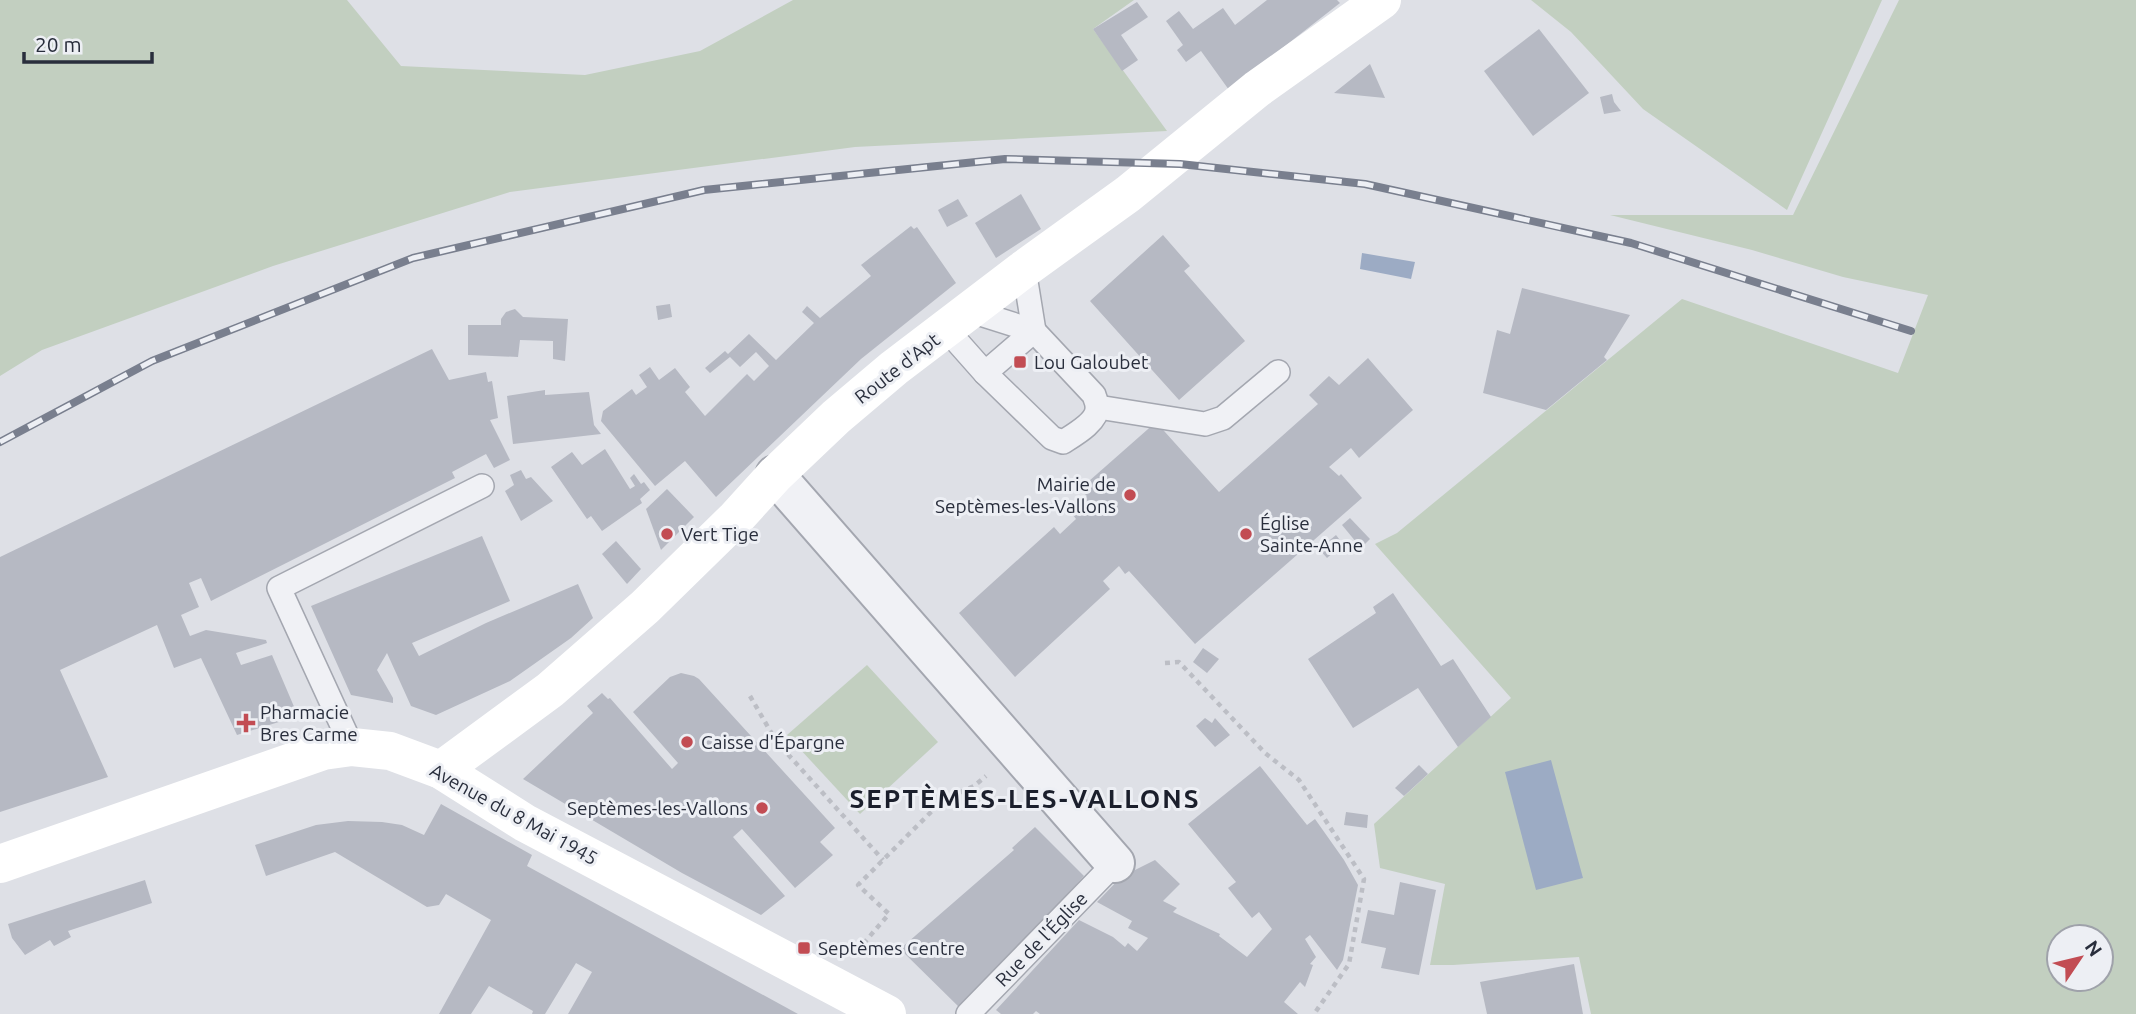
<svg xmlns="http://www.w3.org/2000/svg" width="2136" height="1014" viewBox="0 0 2136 1014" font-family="Ubuntu,sans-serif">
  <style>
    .green { fill: #c2cfc0; fill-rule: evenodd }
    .water { fill: #9cabc4 }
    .building { fill: #b6b9c3 }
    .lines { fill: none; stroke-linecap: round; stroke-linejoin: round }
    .lane-casing { stroke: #a4a7b0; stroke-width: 26 }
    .street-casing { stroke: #a4a7b0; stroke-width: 42 }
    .path { stroke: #bcbec5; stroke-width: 4.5; stroke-dasharray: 5 5; stroke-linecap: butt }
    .lane { stroke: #f0f1f5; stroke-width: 23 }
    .street { stroke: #f0f1f5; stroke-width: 38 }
    .secondary { stroke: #fff; stroke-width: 38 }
    .rail-casing { stroke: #797f8e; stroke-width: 8 }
    .rail { stroke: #edeff4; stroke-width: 5; stroke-dasharray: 16; stroke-linecap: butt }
    .poi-dot { fill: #c24c53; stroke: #edeff4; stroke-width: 2.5 }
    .labels { text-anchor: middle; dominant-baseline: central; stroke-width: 6; stroke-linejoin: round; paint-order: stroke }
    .poi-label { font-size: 19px; fill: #292e3c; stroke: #edeff4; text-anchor: start }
    .street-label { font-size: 19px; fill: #292e3c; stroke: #edeff4 }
    .district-label { font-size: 26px; font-weight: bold; letter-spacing: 2px; fill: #1b1f2c; stroke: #edeff4 }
  </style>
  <rect width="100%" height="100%" fill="#dee0e6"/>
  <g class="green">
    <polygon points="0,0 347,0 401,66 585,75 700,51 793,0 1134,0 1093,29 1167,131 855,147 510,192 273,266 42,350 0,376"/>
    <polygon points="1531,0 1882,0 1787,210 1643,109 1571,32"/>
    <path d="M1899,0H2136V1014H1591L1579,957L1453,965H1430L1445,884L1380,868L1374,824L1511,698L1375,544L1397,533L1682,299L1898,373L1928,295L1843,277L1752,250L1610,215H1793ZM2059,937H2101V979H2059Z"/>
    <polygon points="867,665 938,742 860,814 787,735"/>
  </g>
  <g class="water">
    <polygon points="1362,253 1415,262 1411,279 1360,269"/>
    <polygon points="1551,760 1583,878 1536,890 1505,772"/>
  </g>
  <g class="building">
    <polygon points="1267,0 1337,0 1340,3 1229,90 1201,51 1186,62 1177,50 1183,45 1166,21 1179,11 1193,29 1223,8 1235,25"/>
    <polygon points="1137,2 1148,17 1121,35 1138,60 1122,71 1093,29"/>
    <polygon points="1539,29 1589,93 1533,136 1484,71"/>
    <polygon points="1370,64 1385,98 1334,93 1349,81"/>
    <polygon points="1612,94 1614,102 1621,111 1604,114 1600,97"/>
    <polygon points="1021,194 1041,229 996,258 975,223"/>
    <polygon points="958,199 968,216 947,227 938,210"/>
    <polygon points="911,226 914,229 917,227 956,283 861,359 716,497 685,461 655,486 601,421 603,411 632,389 636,395 647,387 639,375 650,367 659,380 675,368 690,387 685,392 705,416 747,374 754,381 769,366 756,352 740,367 730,357 710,373 705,368 725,351 728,354 749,334 776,360 814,323 802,312 807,306 820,318 871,276 861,265"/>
    <polygon points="1163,235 1190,266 1184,271 1245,341 1179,400 1090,301"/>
    <polygon points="1522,288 1630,315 1604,357 1607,360 1546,410 1483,393 1497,330 1510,334"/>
    <polygon points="670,304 672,317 658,320 656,306"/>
    <polygon points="515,309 523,317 568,319 565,361 553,359 553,341 520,340 518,357 468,355 468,325 501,325 501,319 506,312"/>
    <polygon points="432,349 449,380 486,372 488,382 492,381 498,418 490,420 510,460 494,468 486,454 452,472 455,478 211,601 201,578 189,583 199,607 181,615 190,636 206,630 266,640 267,643 236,653 241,665 272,655 298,716 237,735 201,658 174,668 157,625 60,670 108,777 0,812 0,557"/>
    <polygon points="1368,358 1413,410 1359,458 1351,448 1329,467 1339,476 1341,474 1362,498 1195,644 1129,571 1125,574 1119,566 1103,581 1110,589 1015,677 959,613 1054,527 1060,534 1076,519 1070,511 1087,496 1080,489 1156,422 1219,492 1318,404 1309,395 1329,376 1339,385"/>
    <polygon points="545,390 545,395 589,392 594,425 601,434 513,444 507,396"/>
    <polygon points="605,449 630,489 635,486 630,478 634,474 641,484 644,482 650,490 640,499 642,503 602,531 591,516 587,519 551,467 572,452 582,465"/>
    <polygon points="521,470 526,479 531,477 553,501 521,521 505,491 514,485 510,475"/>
    <polygon points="667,489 694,517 661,550 646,509"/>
    <polygon points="1350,518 1370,539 1361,548 1342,525"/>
    <polygon points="1336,535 1343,544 1327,558 1319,549"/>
    <polygon points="482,536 510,601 412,643 419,656 486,623 578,584 593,618 571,638 510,681 436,715 411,706 387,653 377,670 393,698 393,703 351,695 311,606"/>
    <polygon points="616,541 641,569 627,584 602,554"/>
    <polygon points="1393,593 1441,666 1453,659 1491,717 1458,747 1418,688 1353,728 1308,659 1376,613 1373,607"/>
    <polygon points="1203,648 1219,659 1207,673 1193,662"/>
    <polygon points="681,673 694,676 699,679 835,828 820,842 833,855 795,888 742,829 733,837 785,896 761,915 682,873 523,779 593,713 587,706 602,693 608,699 610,698 672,769 678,763 633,712 670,677"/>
    <polygon points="1205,718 1212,723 1215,718 1230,735 1215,747 1196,726"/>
    <polygon points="1419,765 1428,774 1404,796 1395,788"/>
    <polygon points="1260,766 1307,825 1315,819 1344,860 1358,885 1343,960 1337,970 1310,935 1305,939 1316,957 1310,964 1313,965 1305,987 1300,982 1284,1002 1298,1014 1040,1014 1036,1011 1033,1014 1001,1014 996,1010 1079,920 1113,937 1125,947 1128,943 1137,951 1148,938 1128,928 1132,921 1097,902 1121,877 1155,860 1180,884 1163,901 1177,908 1173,912 1220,934 1219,936 1247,957 1272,929 1259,912 1252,918 1228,888 1236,882 1188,824"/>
    <polygon points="441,804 532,855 527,866 798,1014 568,1014 592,972 576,963 545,1014 532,1014 533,1011 489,986 471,1014 439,1014 491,920 446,894 439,905 427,907 335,852 266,876 255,845 316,825 348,821 382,822 402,825 424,835"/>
    <polygon points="1346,812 1368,815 1367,828 1344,825"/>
    <polygon points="1035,827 1084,876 962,1010 900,949 1014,850 1012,848"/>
    <polygon points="145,880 152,903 68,931 71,937 54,946 50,940 25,955 12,938 8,924"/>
    <polygon points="1400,882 1436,890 1419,975 1381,968 1386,948 1361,943 1368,910 1394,915"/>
    <polygon points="1574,964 1583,1014 1487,1014 1480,982"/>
  </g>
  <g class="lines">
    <defs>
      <g id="lane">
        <polyline points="1024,269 1034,331"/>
        <path d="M946,329L985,373L1052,438L1063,442C1074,435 1099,421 1097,406C1097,402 1095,399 1094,395L1034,331L971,311"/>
        <polyline points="985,373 1034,331"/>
        <polyline points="1098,407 1205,424 1223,418 1278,372"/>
        <polyline points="352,747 279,588 482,486"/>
        <polyline points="968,1014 1115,863"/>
      </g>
      <polyline id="street" points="775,475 1115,863"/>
    </defs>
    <use href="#lane" class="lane-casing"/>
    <use href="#street" class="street-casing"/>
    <g class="path">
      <polyline points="1165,663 1179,662 1265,753 1299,780 1364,879 1349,964 1314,1014"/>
      <polyline points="750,696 776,741 883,860"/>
      <polyline points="857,951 889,914 858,885 943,800 974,786 986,776"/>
    </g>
    <use href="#lane" class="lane"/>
    <use href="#street" class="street"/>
    <g class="secondary">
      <polyline points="441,770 550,690 645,607 736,518 775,475 836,417 894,368 1024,269 1128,194 1257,89 1382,0"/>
      <polyline points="0,864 323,751 352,747 390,751 441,770 525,823 887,1014"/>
    </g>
    <defs>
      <polyline id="rail" points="0,442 152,361 413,258 704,190 1005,159 1180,164 1365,184 1631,243 1911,331"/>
    </defs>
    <use href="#rail" class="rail-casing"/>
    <use href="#rail" class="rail"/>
  </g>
  <g class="poi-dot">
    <rect x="1013" y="355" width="14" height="14" rx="3.5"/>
    <circle cx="1130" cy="495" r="7"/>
    <circle cx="667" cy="534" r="7"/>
    <circle cx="1246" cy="534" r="7"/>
    <path d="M242.5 712.5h7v7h7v7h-7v7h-7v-7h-7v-7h7z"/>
    <circle cx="687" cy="742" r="7"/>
    <circle cx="762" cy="808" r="7"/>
    <rect x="797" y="941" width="14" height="14" rx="3.5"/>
  </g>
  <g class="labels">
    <g class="poi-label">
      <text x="1034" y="362">Lou Galoubet</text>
      <text x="1116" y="484" text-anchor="end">Mairie de<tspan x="1116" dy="22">Septèmes-les-Vallons</tspan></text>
      <text x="1260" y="523">Église<tspan x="1260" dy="22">Sainte-Anne</tspan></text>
      <text x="681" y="534">Vert Tige</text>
      <text x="260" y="712">Pharmacie<tspan x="260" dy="22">Bres Carme</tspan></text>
      <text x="701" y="742">Caisse d'Épargne</text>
      <text x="748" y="808" text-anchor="end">Septèmes-les-Vallons</text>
      <text x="818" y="948">Septèmes Centre</text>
    </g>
    <g class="street-label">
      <text transform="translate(897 368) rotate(-38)">Route d'Apt</text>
      <text transform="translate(514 814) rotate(29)">Avenue du 8 Mai 1945</text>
      <text transform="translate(1041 939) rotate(-46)">Rue de l'Église</text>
    </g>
    <g class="district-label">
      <text x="1025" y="798">SEPTÈMES-LES-VALLONS</text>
    </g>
  </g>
  <g transform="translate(2080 958) rotate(55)"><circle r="33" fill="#edeff4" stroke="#9fa2aa" stroke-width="2"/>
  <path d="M0-5L12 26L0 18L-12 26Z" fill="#c24c53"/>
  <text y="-10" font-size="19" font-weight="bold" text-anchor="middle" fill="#292e3c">N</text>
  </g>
  <path d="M24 52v10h128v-10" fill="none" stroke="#292e3c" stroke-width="3.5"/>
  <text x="35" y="52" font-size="21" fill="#292e3c" stroke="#edeff4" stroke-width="5" paint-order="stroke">20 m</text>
</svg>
